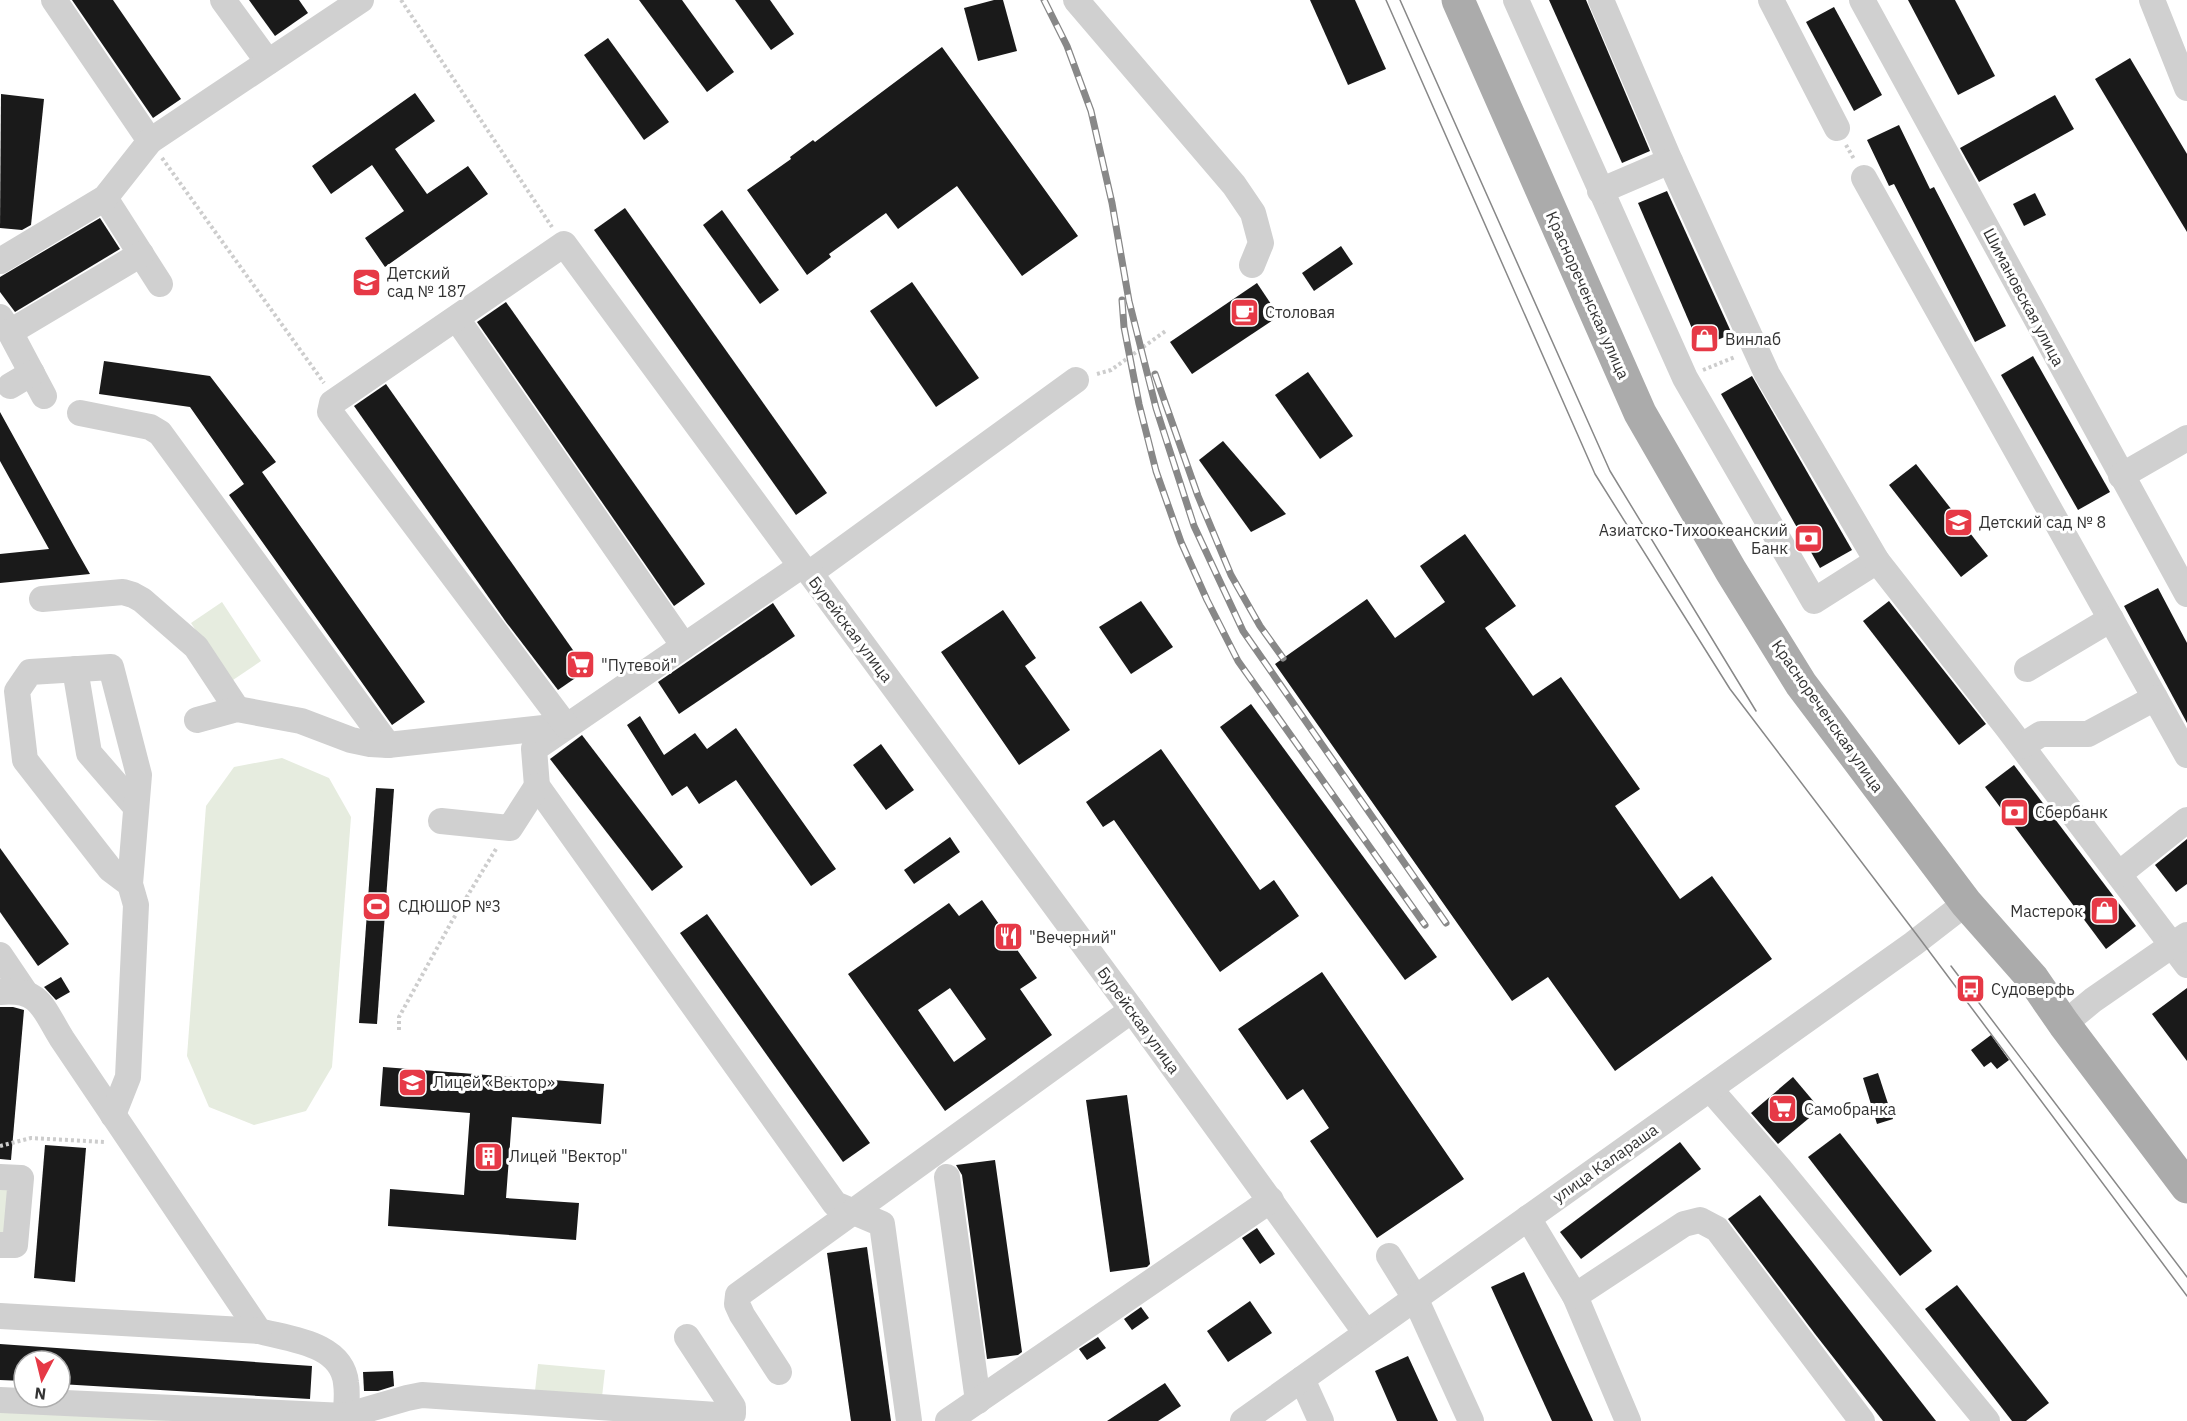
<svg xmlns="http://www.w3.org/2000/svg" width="2187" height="1421" viewBox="0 0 2187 1421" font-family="'IBM Plex Sans',sans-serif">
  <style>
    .green { fill: #e6ecdf }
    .building { fill: #1a1a1a; fill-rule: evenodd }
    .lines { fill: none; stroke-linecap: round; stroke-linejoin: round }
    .path { stroke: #cdcdcd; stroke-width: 4; stroke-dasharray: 3 3; stroke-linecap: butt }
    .minor { stroke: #d0d0d0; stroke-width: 26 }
    .major { stroke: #ababab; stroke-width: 33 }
    .tram { stroke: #888; stroke-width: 1.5 }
    .rail-casing { stroke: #888; stroke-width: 7 }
    .rail { stroke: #fff; stroke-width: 4.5; stroke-dasharray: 14; stroke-linecap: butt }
    .labels { text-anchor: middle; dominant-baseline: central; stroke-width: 6; stroke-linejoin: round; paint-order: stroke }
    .poi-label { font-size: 16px; fill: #333; stroke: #fff; text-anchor: start }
    .street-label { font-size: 16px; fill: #333; stroke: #fff }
  </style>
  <rect width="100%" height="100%" fill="#fff"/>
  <g class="green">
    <polygon points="222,602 261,661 230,682 191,623"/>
    <polygon points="282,758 329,778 351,817 332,1067 306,1111 254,1125 209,1107 187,1056 206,806 234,767"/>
    <polygon points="0,1185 10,1186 7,1239 0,1238"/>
    <polygon points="538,1364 605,1370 602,1397 535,1391"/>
    <polygon points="0,1409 181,1421 0,1421"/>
  </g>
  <g class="building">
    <polygon points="72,0 113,0 181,99 153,118"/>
    <polygon points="249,0 299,0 308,13 275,36"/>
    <polygon points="639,0 682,0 734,72 707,92"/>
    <polygon points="735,0 770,0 794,34 771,50"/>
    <polygon points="994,0 1003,0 1017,51 978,61 964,8"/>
    <polygon points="1310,0 1355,0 1386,69 1348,85"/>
    <polygon points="1549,0 1586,0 1650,151 1622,163"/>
    <polygon points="1908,0 1955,0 1995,76 1958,95"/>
    <polygon points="1834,7 1882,95 1854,111 1806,22"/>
    <polygon points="608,38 669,122 644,140 584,55"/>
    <polygon points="942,47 1078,236 1022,276 957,186 898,229 886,213 829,254 831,257 807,275 747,190 791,159 790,157 813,140 815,142"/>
    <polygon points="2130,58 2187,154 2187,232 2095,79"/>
    <polygon points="415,93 435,121 395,149 427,194 468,166 488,194 385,267 365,238 404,211 372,165 331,194 312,166"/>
    <polygon points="1,94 44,99 31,225 22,230 0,228"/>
    <polygon points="2055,95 2074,129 1979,182 1960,148"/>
    <polygon points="1899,125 1930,189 1934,187 2006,326 1975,342 1894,184 1889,186 1867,140"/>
    <polygon points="1667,191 1732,334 1700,347 1638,203"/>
    <polygon points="2035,193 2046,215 2024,226 2013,204"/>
    <polygon points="625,208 827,493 796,515 594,230"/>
    <polygon points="722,210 779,290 760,304 703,225"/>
    <polygon points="100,218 120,249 15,312 0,292 0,277"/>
    <polygon points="1341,246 1353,264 1314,291 1302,273"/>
    <polygon points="912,282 979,378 936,407 870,311"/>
    <polygon points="1257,283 1279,316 1192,374 1170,342"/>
    <polygon points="506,302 705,584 674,606 477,322"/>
    <polygon points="2033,356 2110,492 2078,510 2001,375"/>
    <polygon points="104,361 210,376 276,462 262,472 425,702 392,725 229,495 244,484 190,407 99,394"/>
    <polygon points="1308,372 1353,436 1320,459 1275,395"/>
    <polygon points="1752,376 1852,550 1820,568 1721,394"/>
    <polygon points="386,384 587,670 558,690 506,622 354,406"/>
    <polygon points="0,412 74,546 90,574 0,583 0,554 49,549 0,461"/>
    <polygon points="1223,441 1286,514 1251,532 1199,460"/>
    <polygon points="1916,464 1988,556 1961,577 1889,485"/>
    <polygon points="1465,534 1516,606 1485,628 1533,696 1561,677 1640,789 1615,806 1680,899 1712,876 1772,959 1615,1071 1548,977 1512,1001 1275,664 1367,599 1395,638 1445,602 1420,566"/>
    <polygon points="2158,588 2187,643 2187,723 2124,606"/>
    <polygon points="1141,601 1173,647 1131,674 1099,627"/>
    <polygon points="1889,601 1986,724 1959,745 1863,621"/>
    <polygon points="773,603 795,636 679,714 658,682"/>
    <polygon points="1003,610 1036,658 1025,666 1070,730 1019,765 941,652"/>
    <polygon points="1251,704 1437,957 1405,980 1220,727"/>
    <polygon points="640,716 664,755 695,733 707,749 736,728 836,869 811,886 736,780 699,804 687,786 672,796 627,725"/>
    <polygon points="582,735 683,867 652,891 550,759"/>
    <polygon points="881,744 914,790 886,810 853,765"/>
    <polygon points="1161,749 1260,890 1274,880 1299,916 1220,972 1114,820 1103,827 1086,802"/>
    <polygon points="2014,765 2136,926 2106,949 1985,787"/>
    <polygon points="376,788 394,789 377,1024 359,1023"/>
    <polygon points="950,837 960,852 914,884 904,870"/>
    <polygon points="2187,839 2187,884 2176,892 2155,865"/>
    <polygon points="0,848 69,944 38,966 0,912"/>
    <path d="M982,900L1037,978L1020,989L1052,1035L945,1111L848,974L949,903L959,916ZM950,988L986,1039L954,1062L918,1010Z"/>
    <polygon points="707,914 870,1143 843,1162 680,933"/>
    <polygon points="1322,972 1464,1179 1377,1238 1310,1141 1329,1128 1303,1089 1287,1100 1238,1029"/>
    <polygon points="61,977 70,992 56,1000 44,987"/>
    <polygon points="2187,988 2187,1061 2152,1014"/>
    <polygon points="0,1007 13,1007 24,1010 11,1160 0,1159"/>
    <polygon points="1991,1035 2009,1060 1997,1069 1991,1062 1984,1067 1971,1050"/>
    <polygon points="383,1067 604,1084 601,1124 512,1117 506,1198 579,1203 576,1240 388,1226 390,1189 464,1195 470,1113 380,1106"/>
    <polygon points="1878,1073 1893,1119 1877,1124 1863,1078"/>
    <polygon points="1793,1077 1820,1109 1778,1144 1751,1113"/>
    <polygon points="1127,1095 1150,1264 1147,1267 1110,1272 1086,1100"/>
    <polygon points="1840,1133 1932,1251 1900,1276 1808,1157"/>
    <polygon points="1680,1142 1701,1169 1581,1259 1560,1232"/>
    <polygon points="45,1145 86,1148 75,1282 34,1278"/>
    <polygon points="995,1160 1022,1352 1018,1355 987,1359 962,1175 956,1165"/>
    <polygon points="1760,1195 1936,1421 1883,1421 1815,1334 1728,1219"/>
    <polygon points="1257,1228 1275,1254 1260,1264 1242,1238"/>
    <polygon points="867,1247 891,1421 851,1421 827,1253"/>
    <polygon points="1524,1272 1593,1421 1552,1421 1491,1287"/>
    <polygon points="1957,1285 2049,1403 2026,1421 2012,1421 1925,1309"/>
    <polygon points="1250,1301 1272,1333 1228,1362 1207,1331"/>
    <polygon points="1141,1307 1149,1318 1132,1330 1124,1319"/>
    <polygon points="1098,1337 1106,1348 1087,1360 1079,1349"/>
    <polygon points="0,1344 312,1366 310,1399 60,1384 60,1361 24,1361 24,1381 0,1380"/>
    <polygon points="1408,1356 1438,1421 1397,1421 1375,1371"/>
    <polygon points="393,1371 394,1386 378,1391 364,1391 363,1372"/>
    <polygon points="1165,1383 1181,1406 1158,1421 1107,1421"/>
  </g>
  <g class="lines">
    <g class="path">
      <polyline points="401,0 552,227"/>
      <polyline points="1846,145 1854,159"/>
      <polyline points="162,158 324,383"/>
      <polyline points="1703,370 1735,357"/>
      <polyline points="1097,374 1111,370 1167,330"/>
      <polyline points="399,1030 399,1017 452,921 496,849"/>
      <polyline points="0,1146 31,1138 104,1142"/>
    </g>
    <g class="minor">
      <polyline points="54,0 150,141"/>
      <polyline points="223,0 268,62"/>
      <polyline points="1076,0 1234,185 1253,213 1261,243 1252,265"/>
      <polyline points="1516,0 1685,378 1814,601 1877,561"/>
      <polyline points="1601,0 1670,161 1767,374 1877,561 2007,727 2187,965"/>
      <polyline points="1771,0 1837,128"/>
      <polyline points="1862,0 2187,594"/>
      <polyline points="2152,0 2187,88"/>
      <polyline points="1864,178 2187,755"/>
      <polyline points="1600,191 1670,161"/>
      <polyline points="105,198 160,284"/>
      <polyline points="0,261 105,198 150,141 361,0"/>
      <polyline points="0,317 10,332 44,396"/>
      <polyline points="457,319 684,646"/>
      <polyline points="10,332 141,254"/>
      <polyline points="10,386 32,373"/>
      <polyline points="80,413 150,427 160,433 388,745"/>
      <polyline points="2121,476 2187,438"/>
      <polyline points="801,566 534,749 537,786 835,1204 882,1224 909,1421"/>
      <polyline points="810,573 1076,380"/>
      <polyline points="42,599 123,592 133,595 142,600 196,647 237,709"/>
      <polyline points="75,669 89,753 135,806"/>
      <polyline points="2027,669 2111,619"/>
      <polyline points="197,720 237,709 301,721 351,740 370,744 388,745 562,726"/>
      <polyline points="566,726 330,412 332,403 564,244 801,566 810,573 1132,1010 1366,1333"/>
      <polyline points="2022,746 2041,734 2088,734 2155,698"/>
      <polyline points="441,821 510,828 537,786"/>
      <polyline points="2119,874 2187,820"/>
      <polyline points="0,955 25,992"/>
      <path d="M0,992C41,988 43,1009 62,1039L259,1331C289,1339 342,1343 346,1383C348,1395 346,1409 345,1421"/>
      <polyline points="2064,1024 2093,1000 2187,935"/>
      <polyline points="1710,1089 1779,1168 1987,1421"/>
      <polyline points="113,1115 128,1077 136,905 130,884 139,775 111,667 30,672 17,691 25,760 110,869 130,884"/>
      <polyline points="0,1177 21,1178 15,1245 0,1245"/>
      <polyline points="947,1177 978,1401"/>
      <polyline points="1528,1218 1575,1296 1628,1421"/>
      <polyline points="1389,1256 1415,1298 1471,1421"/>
      <polyline points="1575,1296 1684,1224 1700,1220 1717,1229 1862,1421"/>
      <polyline points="0,1316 259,1331"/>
      <polyline points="779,1372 742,1315 737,1304 738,1295 1132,1010"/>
      <polyline points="1302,1379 1321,1421"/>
      <polyline points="0,1400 345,1416 407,1398 422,1395 731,1416 733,1414 733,1407 687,1337"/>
      <polyline points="948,1421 1271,1200"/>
      <polyline points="1243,1421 1913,944 1966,903"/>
    </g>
    <polyline class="major" points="1458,0 1640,413 1731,571 1801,684 1966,903 2033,979 2064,1024 2187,1187"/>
    <g class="tram">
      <polyline points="1386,0 1595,474 1730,689 1920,939 2187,1296"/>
      <polyline points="1400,0 1610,471 1756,711"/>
      <polyline points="1951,966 2187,1277"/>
    </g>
    <defs>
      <g id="rail">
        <polyline points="1044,0 1067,46 1091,111 1112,203 1129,301 1156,408 1194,526 1243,631 1446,923"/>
        <polyline points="1122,300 1124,327 1139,404 1156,471 1181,542 1207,600 1238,661 1425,925"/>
        <polyline points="1155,374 1198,496 1231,575 1260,626 1283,658"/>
      </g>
    </defs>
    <use href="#rail" class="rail-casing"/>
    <use href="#rail" class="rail"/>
  </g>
  <defs>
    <symbol id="school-square" viewBox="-11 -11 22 22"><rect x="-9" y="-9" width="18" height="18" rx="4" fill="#e63946" stroke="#fff"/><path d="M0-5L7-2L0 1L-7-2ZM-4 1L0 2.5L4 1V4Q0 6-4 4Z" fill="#fff"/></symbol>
    <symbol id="cafe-square" viewBox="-11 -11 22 22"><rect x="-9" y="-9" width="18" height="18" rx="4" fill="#e63946" stroke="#fff"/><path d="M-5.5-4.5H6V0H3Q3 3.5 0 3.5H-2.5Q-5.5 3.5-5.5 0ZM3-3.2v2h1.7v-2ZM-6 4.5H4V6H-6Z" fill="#fff"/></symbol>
    <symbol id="shop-square" viewBox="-11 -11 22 22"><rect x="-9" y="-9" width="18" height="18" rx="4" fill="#e63946" stroke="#fff"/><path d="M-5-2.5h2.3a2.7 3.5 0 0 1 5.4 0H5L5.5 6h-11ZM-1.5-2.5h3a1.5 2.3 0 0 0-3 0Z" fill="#fff"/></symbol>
    <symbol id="bank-square" viewBox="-11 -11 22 22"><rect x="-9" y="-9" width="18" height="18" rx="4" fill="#e63946" stroke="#fff"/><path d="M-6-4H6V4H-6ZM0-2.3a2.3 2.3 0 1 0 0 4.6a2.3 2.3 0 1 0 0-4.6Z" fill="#fff"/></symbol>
    <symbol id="supermarket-square" viewBox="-11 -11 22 22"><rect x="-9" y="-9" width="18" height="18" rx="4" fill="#e63946" stroke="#fff"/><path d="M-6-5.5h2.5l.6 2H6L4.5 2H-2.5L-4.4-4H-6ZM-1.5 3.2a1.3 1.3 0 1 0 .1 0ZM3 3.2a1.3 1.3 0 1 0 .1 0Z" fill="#fff"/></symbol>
    <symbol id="stadium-square" viewBox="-11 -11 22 22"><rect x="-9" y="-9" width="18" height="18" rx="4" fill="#e63946" stroke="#fff"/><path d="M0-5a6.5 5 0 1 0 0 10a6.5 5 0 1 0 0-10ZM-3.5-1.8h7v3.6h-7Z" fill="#fff"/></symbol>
    <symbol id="restaurant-square" viewBox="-11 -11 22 22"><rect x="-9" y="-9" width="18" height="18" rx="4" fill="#e63946" stroke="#fff"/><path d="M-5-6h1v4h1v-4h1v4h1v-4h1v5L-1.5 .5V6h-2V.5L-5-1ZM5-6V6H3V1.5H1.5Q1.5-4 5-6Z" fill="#fff"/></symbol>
    <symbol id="bus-square" viewBox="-11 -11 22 22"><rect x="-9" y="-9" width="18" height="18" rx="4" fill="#e63946" stroke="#fff"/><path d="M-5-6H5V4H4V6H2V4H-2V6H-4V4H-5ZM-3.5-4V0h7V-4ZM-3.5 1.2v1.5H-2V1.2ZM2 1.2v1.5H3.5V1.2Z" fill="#fff"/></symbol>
    <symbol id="building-square" viewBox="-11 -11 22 22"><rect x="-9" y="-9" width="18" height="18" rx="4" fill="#e63946" stroke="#fff"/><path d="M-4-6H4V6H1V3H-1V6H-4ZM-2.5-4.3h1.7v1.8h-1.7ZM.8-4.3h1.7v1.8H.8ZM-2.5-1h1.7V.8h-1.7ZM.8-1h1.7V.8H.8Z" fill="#fff"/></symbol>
  </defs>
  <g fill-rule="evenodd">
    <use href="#school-square" x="350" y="266" width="33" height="33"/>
    <use href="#cafe-square" x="1228" y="296" width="33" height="33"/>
    <use href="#shop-square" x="1688" y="322" width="33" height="33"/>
    <use href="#school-square" x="1942" y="506" width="33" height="33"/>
    <use href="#bank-square" x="1792" y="522" width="33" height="33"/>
    <use href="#supermarket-square" x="564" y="648" width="33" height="33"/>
    <use href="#bank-square" x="1998" y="796" width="33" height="33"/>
    <use href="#stadium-square" x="360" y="890" width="33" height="33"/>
    <use href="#shop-square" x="2088" y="894" width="33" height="33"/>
    <use href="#restaurant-square" x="992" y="920" width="33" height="33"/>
    <use href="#bus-square" x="1954" y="972" width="33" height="33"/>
    <use href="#school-square" x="396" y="1066" width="33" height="33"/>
    <use href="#supermarket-square" x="1766" y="1092" width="33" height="33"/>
    <use href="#building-square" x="472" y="1140" width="33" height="33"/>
  </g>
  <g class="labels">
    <g class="poi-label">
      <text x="387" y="273">Детский<tspan x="387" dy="18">сад № 187</tspan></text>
      <text x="1265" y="312">Столовая</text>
      <text x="1725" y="339">Винлаб</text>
      <text x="1979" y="522">Детский сад № 8</text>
      <text x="1788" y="530" text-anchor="end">Азиатско-Тихоокеанский<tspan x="1788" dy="18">Банк</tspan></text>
      <text x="601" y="665">"Путевой"</text>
      <text x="2035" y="812">Сбербанк</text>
      <text x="398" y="906">СДЮШОР №3</text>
      <text x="2083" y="911" text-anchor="end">Мастерок</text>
      <text x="1029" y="937">"Вечерний"</text>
      <text x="1991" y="989">Судоверфь</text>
      <text x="433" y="1082">Лицей «Вектор»</text>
      <text x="1804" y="1109">Самобранка</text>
      <text x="509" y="1156">Лицей "Вектор"</text>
    </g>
    <g class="street-label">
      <text transform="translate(1588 295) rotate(66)">Краснореченская улица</text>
      <text transform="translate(2024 297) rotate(62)">Шимановская улица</text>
      <text transform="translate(851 629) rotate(53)">Бурейская улица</text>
      <text transform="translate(1828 716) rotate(55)">Краснореченская улица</text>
      <text transform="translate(1139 1020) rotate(54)">Бурейская улица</text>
      <text transform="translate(1605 1163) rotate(-35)">улица Калараша</text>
    </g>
  </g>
  <g transform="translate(42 1379) rotate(187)"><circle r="28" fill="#ffffff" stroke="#adadad" stroke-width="1.5"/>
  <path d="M0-4.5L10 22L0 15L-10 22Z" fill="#e63946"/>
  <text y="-9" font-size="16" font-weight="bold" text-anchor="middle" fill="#333333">N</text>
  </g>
</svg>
